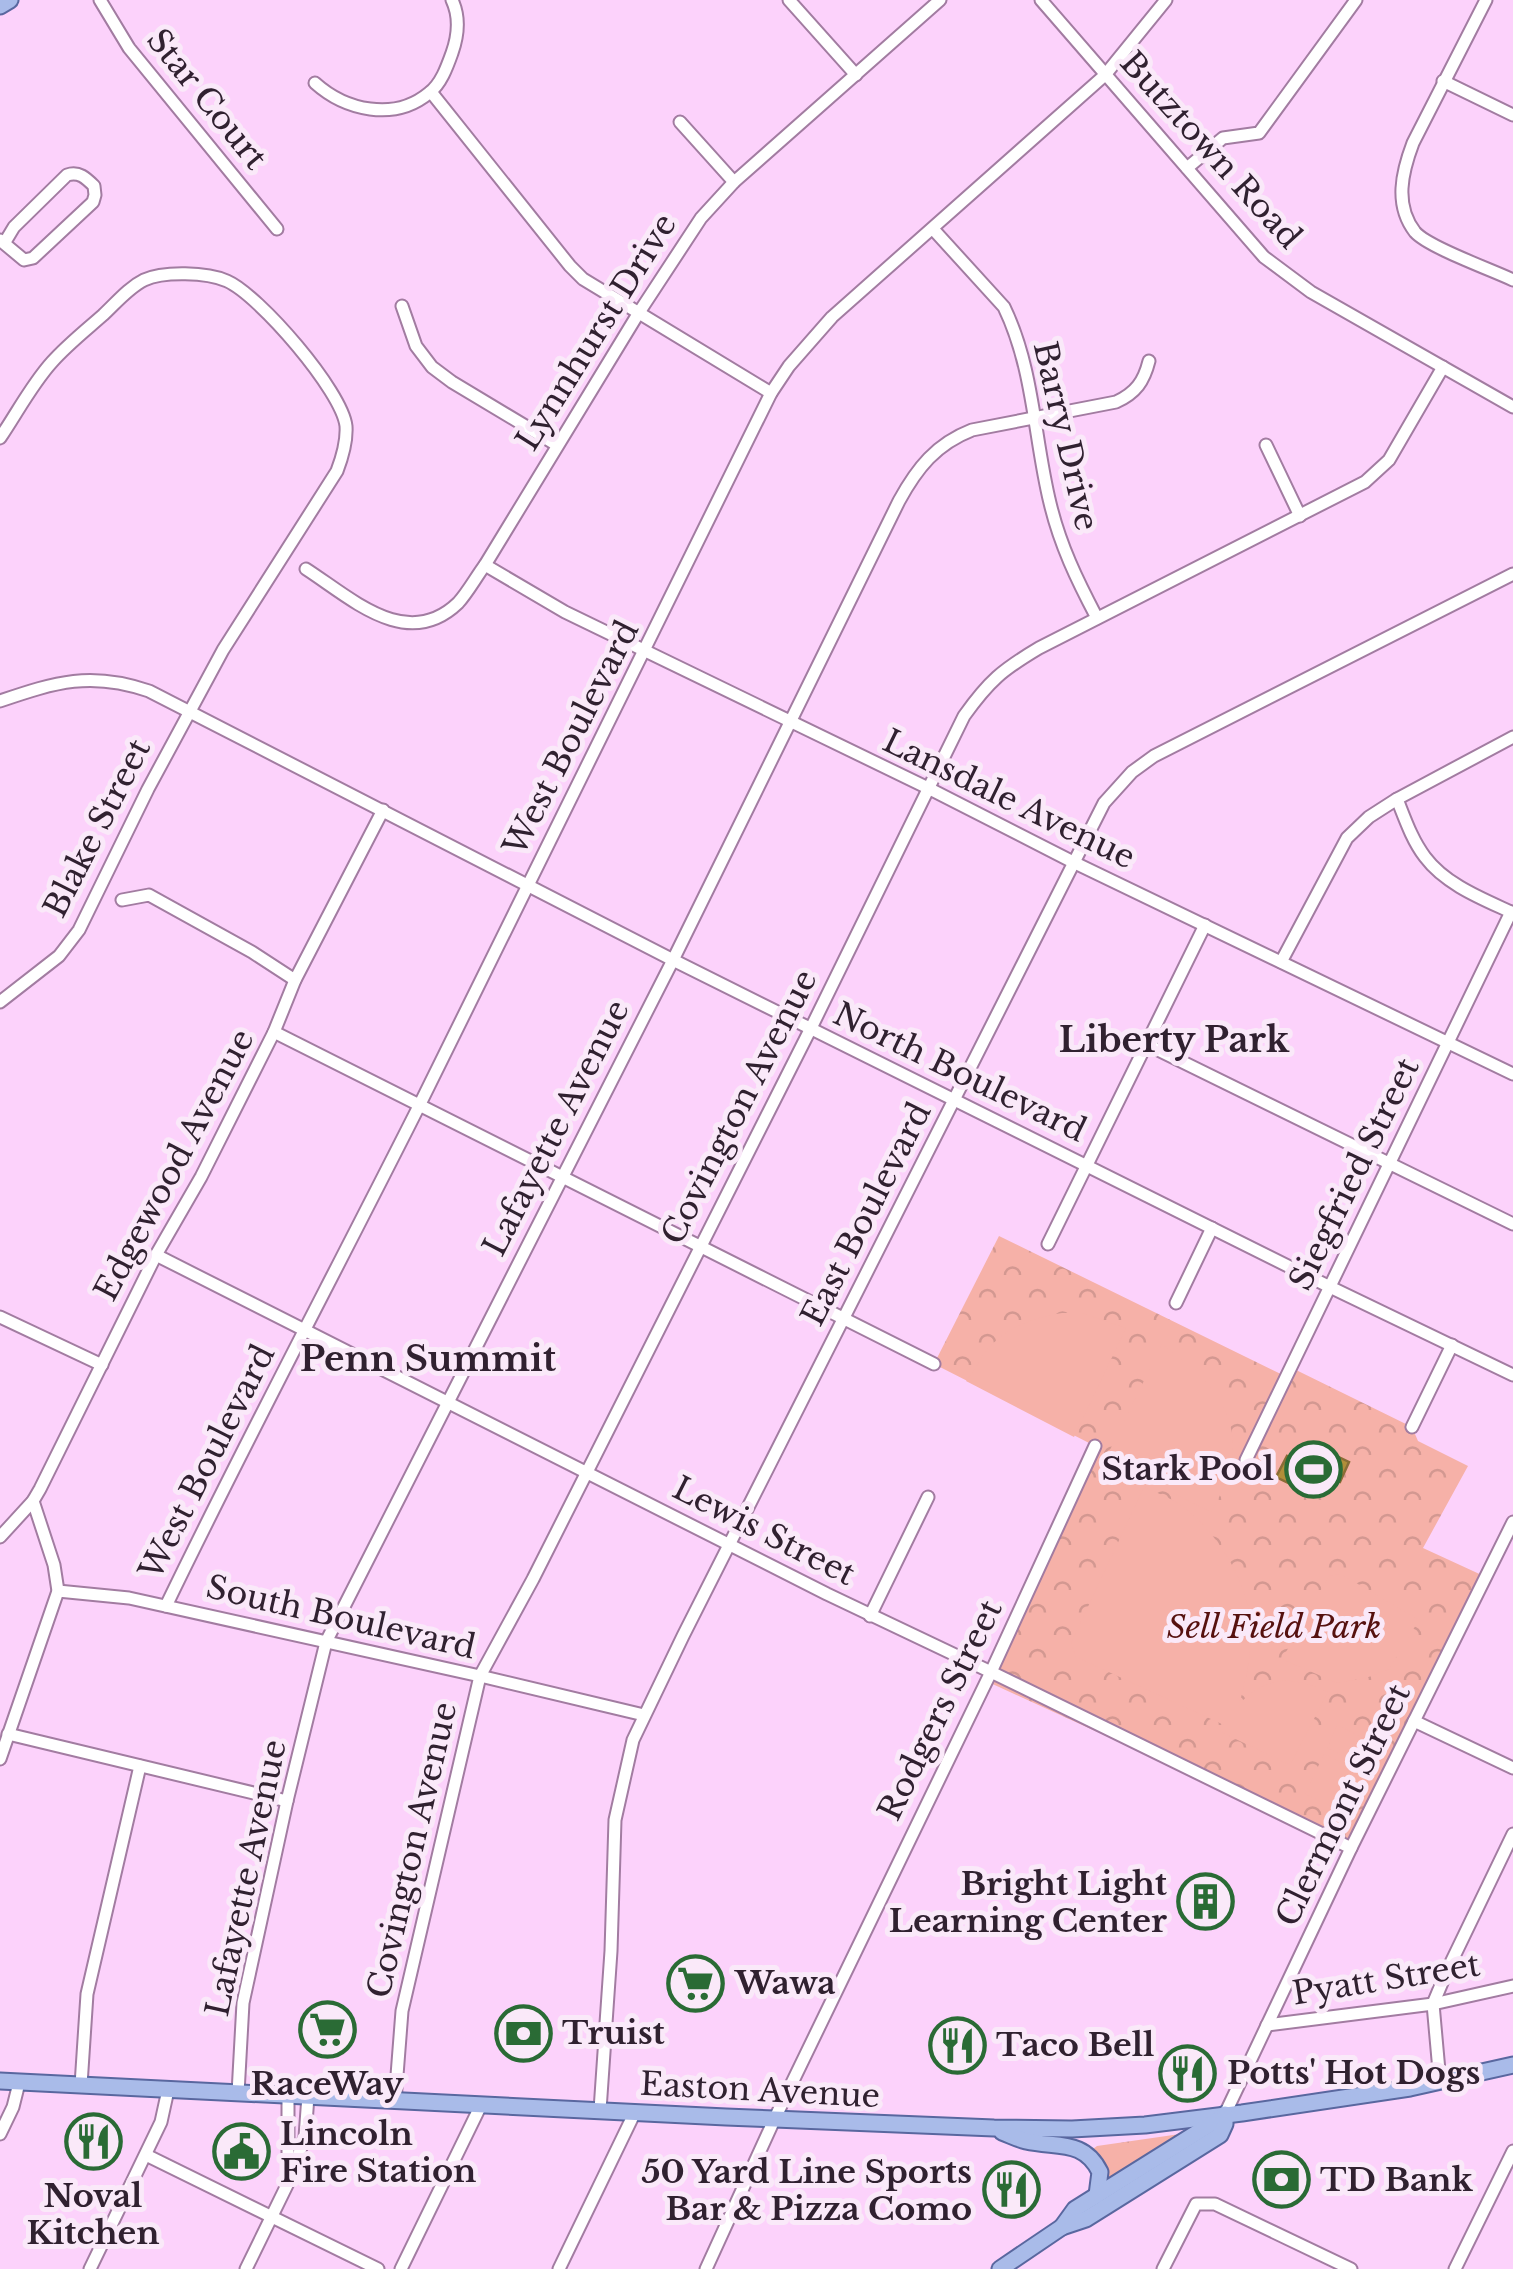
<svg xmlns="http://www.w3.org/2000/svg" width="1513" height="2269" viewBox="0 0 1513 2269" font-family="'Libre Baskerville',serif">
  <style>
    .grass { fill: url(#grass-tufts) }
    .park { fill: url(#park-crowns) }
    .garden { fill: #f6b1a8 }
    .water { fill: #b08e39; stroke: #8a6d36; stroke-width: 2.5 }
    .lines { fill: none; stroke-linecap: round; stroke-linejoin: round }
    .minor-casing { stroke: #a27ca1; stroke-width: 15 }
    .major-casing { stroke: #59679f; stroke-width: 19 }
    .minor { stroke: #fff; stroke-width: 11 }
    .major { stroke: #a9bbe9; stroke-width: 15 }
    .labels { text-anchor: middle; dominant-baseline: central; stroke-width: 10; stroke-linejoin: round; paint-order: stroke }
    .street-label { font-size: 32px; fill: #302130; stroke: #fae9f9 }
    .poi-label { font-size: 32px; font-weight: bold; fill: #302130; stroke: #fae9f9; text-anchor: start }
    .park-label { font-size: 32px; font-style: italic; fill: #56110f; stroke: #fae9f9 }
    .neighbourhood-label { font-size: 35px; font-weight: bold; fill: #302130; stroke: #fae9f9 }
  </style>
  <defs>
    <pattern id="grass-tufts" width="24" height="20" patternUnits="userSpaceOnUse" patternTransform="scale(2.5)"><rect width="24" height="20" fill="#f6b1a8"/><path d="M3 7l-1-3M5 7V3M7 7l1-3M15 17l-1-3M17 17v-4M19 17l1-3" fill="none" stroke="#d39891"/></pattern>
    <pattern id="park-crowns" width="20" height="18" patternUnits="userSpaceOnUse" patternTransform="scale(2.5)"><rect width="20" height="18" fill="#f6b1a8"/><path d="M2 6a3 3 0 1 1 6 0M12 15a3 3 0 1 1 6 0" fill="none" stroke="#d39891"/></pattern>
  </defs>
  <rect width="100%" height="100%" fill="#fcd2fb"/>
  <polygon class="grass" points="1180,2134 1180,2137 1108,2181 1106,2166 1093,2149 1097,2146"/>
  <polygon class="park" points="999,1236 1287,1377 1292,1368 1412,1427 1418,1441 1468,1466 1423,1548 1486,1577 1351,1848 986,1681 1095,1446 934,1364"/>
  <g class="garden">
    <path d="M1062,1313H1082L1126,1328L1074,1437L966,1381C974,1372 978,1363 984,1354C1003,1328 1032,1318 1062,1313Z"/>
    <path d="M1162,1344C1227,1390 1256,1437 1211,1512L1105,1460Z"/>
    <path d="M1144,1487C1155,1492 1168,1497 1179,1504C1214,1528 1246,1577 1250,1620C1253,1647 1247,1679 1239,1704C1267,1675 1292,1676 1328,1692L1290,1765L1221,1732L1224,1725L1076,1657L1071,1643Z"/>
    <polygon points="1341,1574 1419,1620 1389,1669 1366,1678 1337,1683 1282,1659 1329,1576"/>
    <polygon points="1337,1725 1374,1743 1363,1765 1327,1748"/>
    <polygon points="1324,1754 1360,1771 1341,1811 1305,1794"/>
  </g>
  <polygon class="water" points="1314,1445 1349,1462 1340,1482 1323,1475 1313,1495 1276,1477 1287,1456 1304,1464"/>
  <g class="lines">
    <defs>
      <g id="minor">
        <polyline points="100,0 129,48 277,229"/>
        <polyline points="789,0 856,75"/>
        <polyline points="1041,0 1264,257 1311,292 1513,407"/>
        <path d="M1486,0L1413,143C1402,172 1394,205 1415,232C1428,247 1492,270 1513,280"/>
        <polyline points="1443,81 1513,115"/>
        <path d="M315,83C345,110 394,122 429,93C441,84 447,67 452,53C458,36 460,17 452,0"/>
        <polyline points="431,92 570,266 583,279 771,393"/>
        <polyline points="680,122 734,182"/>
        <polyline points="1187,168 1223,138 1259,133 1356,0"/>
        <path d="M933,229L1004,307C1034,369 1034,438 1050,503C1060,545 1077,580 1097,618"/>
        <path d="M0,240L24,260L33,258L93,202L95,195L94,186C86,178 79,171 67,175L14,227L5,242"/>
        <polyline points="402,306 416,346 432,367 452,382 557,445"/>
        <path d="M0,438C17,413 32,384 52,362C67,345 86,330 103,315C116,303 128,288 144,280C163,271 207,272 227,281C259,295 342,391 346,426C347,441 342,458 337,471L223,650L148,789L79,930L59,956L0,1002"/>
        <polyline points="1266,445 1300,516"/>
        <polyline points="485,565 565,612 928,788 1073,862 1513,1074"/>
        <path d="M306,569C351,598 407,652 458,603C468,592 476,577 485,565L638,314L701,218L734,182L940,0"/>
        <path d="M0,701C56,682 91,671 149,691L673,960L1330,1287L1513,1375"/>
        <path d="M1397,799C1405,819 1412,840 1425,857C1446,885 1483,899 1513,913"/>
        <polyline points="122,900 149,895 252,952 295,980"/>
        <polyline points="1281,962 1347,838 1369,817 1397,799 1513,737"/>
        <polyline points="274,1032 934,1364"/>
        <polyline points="1146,1044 1513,1224"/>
        <polyline points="1048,1244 1205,925"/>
        <polyline points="156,1255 827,1594 991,1672 1351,1848"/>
        <polyline points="1176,1303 1212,1228"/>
        <polyline points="0,1317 102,1365"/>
        <polyline points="1412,1427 1452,1345"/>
        <polyline points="1246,1460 1511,912"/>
        <polyline points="0,1537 33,1501 40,1489 156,1255 201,1177 274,1032 295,980 383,810"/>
        <polyline points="58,1591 129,1598 480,1676 644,1715"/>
        <path d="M166,1606C247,1438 335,1273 419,1106C538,869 655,631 771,393L789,366L832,317L1105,75L1166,0"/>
        <polyline points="870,1616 928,1497"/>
        <polyline points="1414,1721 1513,1768"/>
        <polyline points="8,1734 287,1801"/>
        <polyline points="0,1759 58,1591 54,1565 33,1501"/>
        <polyline points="1267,2025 1433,2004 1513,1986"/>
        <polyline points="1440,2082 1433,2004 1446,1973 1513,1834"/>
        <polyline points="81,2085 87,1994 140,1766"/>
        <path d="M238,2093L243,2003L287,1801L326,1642L673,960L899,501C917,468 936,444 972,430L1116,402C1136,393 1144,381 1149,361"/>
        <polyline points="288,2095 288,2174"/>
        <path d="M395,2101L402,2011L480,1676L533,1579L811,1028L964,716C989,681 1002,670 1039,648L1365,482L1389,460L1443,367"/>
        <polyline points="600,2110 611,1951 615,1820 633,1740 683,1636 1104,803 1132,772 1154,756 1513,574"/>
        <polyline points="1225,2114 1351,1848 1513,1522"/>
        <polyline points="0,2134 13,2107 19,2083"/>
        <polyline points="146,2155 378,2269"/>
        <polyline points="90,2269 161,2122 168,2090"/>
        <polyline points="246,2269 288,2183 305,2137 308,2096"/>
        <polyline points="401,2269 481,2105"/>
        <polyline points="559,2269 635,2112"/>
        <polyline points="706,2269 775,2118 991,1672 1095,1446"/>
        <polyline points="1163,2269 1196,2204 1215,2204 1351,2269"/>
        <polyline points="1455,2269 1513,2151"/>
      </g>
      <g id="major">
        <polyline points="0,6 10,0"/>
        <polyline points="0,2081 726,2117 994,2128 1072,2129 1145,2125 1242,2113 1410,2088 1513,2065"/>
        <path d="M1002,2132C1010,2135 1018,2139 1026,2141C1057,2148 1084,2139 1100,2172L1097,2195"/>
        <polyline points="1062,2227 1075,2209 1222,2117"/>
        <polyline points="1000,2269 1062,2227 1086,2219 1220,2135 1225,2124 1225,2114"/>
      </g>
    </defs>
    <use href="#minor" class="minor-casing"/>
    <use href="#major" class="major-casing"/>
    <use href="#minor" class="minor"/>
    <use href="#major" class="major"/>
  </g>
  <defs>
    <symbol id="stadium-ring" viewBox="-11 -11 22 22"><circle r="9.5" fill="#fae9f9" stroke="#2a6b35" stroke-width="1.5"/><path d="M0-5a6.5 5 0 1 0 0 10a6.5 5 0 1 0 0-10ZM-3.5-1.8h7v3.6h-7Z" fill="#2a6b35"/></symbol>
    <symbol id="building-ring" viewBox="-11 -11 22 22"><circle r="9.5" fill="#fae9f9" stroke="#2a6b35" stroke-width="1.5"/><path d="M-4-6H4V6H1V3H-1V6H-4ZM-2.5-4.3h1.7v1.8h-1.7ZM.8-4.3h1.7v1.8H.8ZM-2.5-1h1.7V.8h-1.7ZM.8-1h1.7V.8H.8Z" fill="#2a6b35"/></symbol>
    <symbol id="supermarket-ring" viewBox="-11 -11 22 22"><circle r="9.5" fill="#fae9f9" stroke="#2a6b35" stroke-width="1.5"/><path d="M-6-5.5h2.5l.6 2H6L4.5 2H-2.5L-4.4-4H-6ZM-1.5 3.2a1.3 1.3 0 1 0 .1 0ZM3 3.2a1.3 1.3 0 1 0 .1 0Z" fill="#2a6b35"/></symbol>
    <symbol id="bank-ring" viewBox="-11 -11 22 22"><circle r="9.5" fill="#fae9f9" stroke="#2a6b35" stroke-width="1.5"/><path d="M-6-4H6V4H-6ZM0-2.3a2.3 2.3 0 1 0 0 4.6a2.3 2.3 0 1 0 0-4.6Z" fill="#2a6b35"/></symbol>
    <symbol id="restaurant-ring" viewBox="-11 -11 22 22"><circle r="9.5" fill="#fae9f9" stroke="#2a6b35" stroke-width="1.5"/><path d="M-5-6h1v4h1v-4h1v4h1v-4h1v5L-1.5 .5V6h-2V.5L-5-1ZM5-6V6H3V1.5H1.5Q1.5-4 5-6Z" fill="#2a6b35"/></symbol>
    <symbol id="civic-ring" viewBox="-11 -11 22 22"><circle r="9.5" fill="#fae9f9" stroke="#2a6b35" stroke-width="1.5"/><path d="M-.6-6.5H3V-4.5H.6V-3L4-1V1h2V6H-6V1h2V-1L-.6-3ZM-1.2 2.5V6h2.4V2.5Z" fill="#2a6b35"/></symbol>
  </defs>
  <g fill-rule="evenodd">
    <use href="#stadium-ring" x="1282" y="1438" width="63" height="63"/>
    <use href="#building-ring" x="1174" y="1870" width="63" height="63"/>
    <use href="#supermarket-ring" x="664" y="1952" width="63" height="63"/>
    <use href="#supermarket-ring" x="296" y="1998" width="63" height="63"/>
    <use href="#bank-ring" x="492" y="2002" width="63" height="63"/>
    <use href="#restaurant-ring" x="926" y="2014" width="63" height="63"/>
    <use href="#restaurant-ring" x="1156" y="2042" width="63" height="63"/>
    <use href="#restaurant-ring" x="62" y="2110" width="63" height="63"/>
    <use href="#civic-ring" x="210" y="2120" width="63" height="63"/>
    <use href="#bank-ring" x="1250" y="2148" width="63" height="63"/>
    <use href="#restaurant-ring" x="980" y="2158" width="63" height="63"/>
  </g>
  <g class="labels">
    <g class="street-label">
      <text transform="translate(207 99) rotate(51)">Star Court</text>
      <text transform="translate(1211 150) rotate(48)">Butztown Road</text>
      <text transform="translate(596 332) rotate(-58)">Lynnhurst Drive</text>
      <text transform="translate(1066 436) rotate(77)">Barry Drive</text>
      <text transform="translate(571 738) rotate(-63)">West Boulevard</text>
      <text transform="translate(1009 799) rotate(26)">Lansdale Avenue</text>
      <text transform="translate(97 828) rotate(-63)">Blake Street</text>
      <text transform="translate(960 1072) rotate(26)">North Boulevard</text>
      <text transform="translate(739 1107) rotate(-63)">Covington Avenue</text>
      <text transform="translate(556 1128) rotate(-63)">Lafayette Avenue</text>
      <text transform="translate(174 1165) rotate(-62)">Edgewood Avenue</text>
      <text transform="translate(1354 1174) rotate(-64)">Siegfried Street</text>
      <text transform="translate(866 1214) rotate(-63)">East Boulevard</text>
      <text transform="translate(207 1462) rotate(-63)">West Boulevard</text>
      <text transform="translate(764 1531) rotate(27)">Lewis Street</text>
      <text transform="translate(341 1617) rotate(13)">South Boulevard</text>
      <text transform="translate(940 1710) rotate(-64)">Rodgers Street</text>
      <text transform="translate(1343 1805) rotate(-64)">Clermont Street</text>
      <text transform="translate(412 1850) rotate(-77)">Covington Avenue</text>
      <text transform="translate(246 1878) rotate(-78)">Lafayette Avenue</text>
      <text transform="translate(1386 1979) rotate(-9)">Pyatt Street</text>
      <text transform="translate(760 2090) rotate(3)">Easton Avenue</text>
    </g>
    <g class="poi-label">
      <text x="1274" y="1469" text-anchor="end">Stark Pool</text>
      <text x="1167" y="1884" text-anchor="end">Bright Light<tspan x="1167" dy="37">Learning Center</tspan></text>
      <text x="735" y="1983">Wawa</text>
      <text x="562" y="2033">Truist</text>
      <text x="996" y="2045">Taco Bell</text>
      <text x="1227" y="2073">Potts' Hot Dogs</text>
      <text x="327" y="2084" text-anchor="middle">RaceWay</text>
      <text x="280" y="2134">Lincoln<tspan x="280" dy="37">Fire Station</tspan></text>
      <text x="972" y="2172" text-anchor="end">50 Yard Line Sports<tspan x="972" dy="37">Bar &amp; Pizza Como</tspan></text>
      <text x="1320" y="2180">TD Bank</text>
      <text x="93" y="2196" text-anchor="middle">Noval<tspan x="93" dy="37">Kitchen</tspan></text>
    </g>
    <g class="park-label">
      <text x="1274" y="1627">Sell Field Park</text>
    </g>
    <g class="neighbourhood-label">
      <text x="1174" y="1039">Liberty Park</text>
      <text x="428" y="1358">Penn Summit</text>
    </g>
  </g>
</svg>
